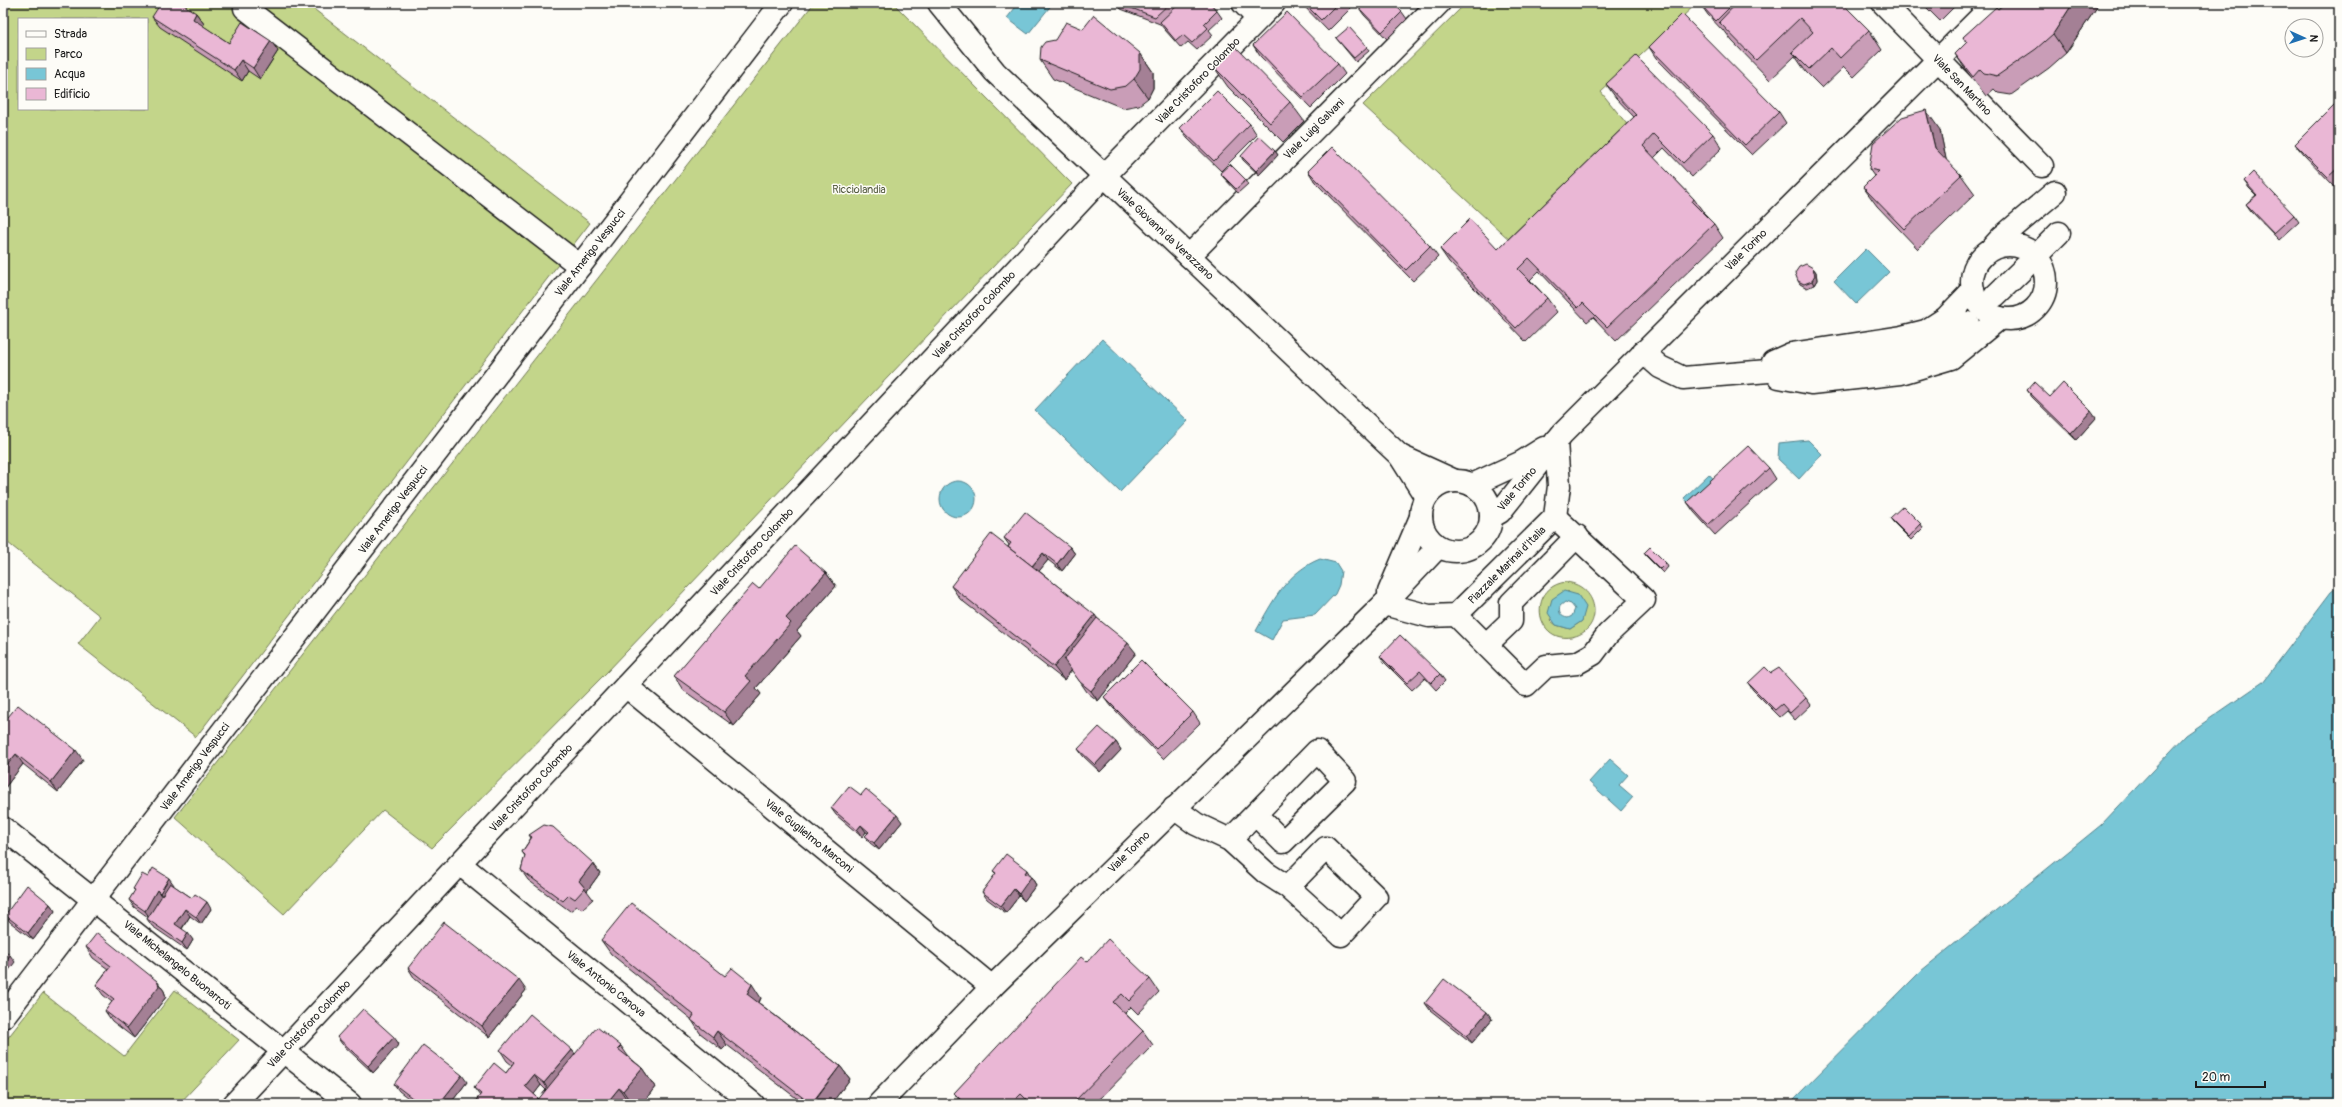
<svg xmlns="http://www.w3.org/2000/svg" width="2342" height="1107" viewBox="0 0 2342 1107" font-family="Pangolin,sans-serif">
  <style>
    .green { fill: #c3d58a; stroke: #707853; fill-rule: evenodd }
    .water { fill: #78c6d6; stroke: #53828c; fill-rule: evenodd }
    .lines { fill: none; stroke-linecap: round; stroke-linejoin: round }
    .minor-tunnel { stroke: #dbdad6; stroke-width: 22; stroke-dasharray: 22 11; stroke-linecap: butt }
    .minor-casing { stroke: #1c1c1c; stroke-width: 25 }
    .minor { stroke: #fdfcf7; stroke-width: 22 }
    .wall { fill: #c99db7; stroke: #1c1c1c; fill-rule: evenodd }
    .shaded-wall { fill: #a48095; stroke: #1c1c1c }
    .building { fill: #eab7d5; stroke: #1c1c1c }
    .labels { text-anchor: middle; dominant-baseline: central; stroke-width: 3; stroke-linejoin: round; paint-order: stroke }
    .street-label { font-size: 11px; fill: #1c1c1c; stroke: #fdfcf7 }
    .park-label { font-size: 11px; fill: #565d42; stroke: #fdfcf7 }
  </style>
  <rect width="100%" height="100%" fill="#fdfcf7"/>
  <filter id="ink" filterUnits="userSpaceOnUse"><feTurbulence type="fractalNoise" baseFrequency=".025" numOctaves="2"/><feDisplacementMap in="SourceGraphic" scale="8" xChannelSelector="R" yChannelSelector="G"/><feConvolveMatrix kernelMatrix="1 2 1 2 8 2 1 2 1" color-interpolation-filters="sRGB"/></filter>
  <g filter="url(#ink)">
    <g class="green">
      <path d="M3,3H306L590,223L196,737L78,644L100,616L3,539ZM19,19H147V109H19Z"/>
      <polygon points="814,3 893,3 1072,184 607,672 432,848 383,810 284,914 175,817"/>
      <polygon points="1466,3 1693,3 1695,5 1601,92 1630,128 1513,243 1363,105"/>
      <path d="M1566,582C1601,586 1604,632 1571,637C1535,643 1527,587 1566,582ZM1568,591L1582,621L1570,629L1556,625L1550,620Z"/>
      <polygon points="175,990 239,1040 179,1104 3,1104 3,1044 43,993 124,1056"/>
    </g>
    <g class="water">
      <polygon points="1019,3 1053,3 1028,34 1007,18"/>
      <polygon points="1866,249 1889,272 1856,304 1834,281"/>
      <polygon points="1102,339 1188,421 1120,492 1035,410"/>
      <polygon points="1808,440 1822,454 1799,479 1778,459 1779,443"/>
      <polygon points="1709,474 1718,484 1693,508 1684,498"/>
      <circle cx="958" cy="499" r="18"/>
      <path d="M1320,559L1336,563L1341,571L1339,585L1335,594L1315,615L1283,619L1272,640L1256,631C1272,602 1287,572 1320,559Z"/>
      <polygon points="2339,586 2339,1104 1789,1104 1921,971 2101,825 2186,735 2263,682 2331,592"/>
      <path d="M1564,591L1578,595L1586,607L1582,621L1570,629L1556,625L1548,613L1552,599ZM1565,602L1571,604L1575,609L1572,616L1568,618C1561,617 1558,613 1560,606Z"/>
      <polygon points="1610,759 1628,775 1619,785 1633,797 1621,811 1589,782"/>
    </g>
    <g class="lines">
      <polyline class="minor-tunnel" points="1968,323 1995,296"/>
      <defs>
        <g id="minor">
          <polyline points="939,3 995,72 1400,456 1426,497"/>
          <polyline points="1243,3 1258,19"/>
          <polyline points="1883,3 2042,166"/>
          <polyline points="245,8 580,266"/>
          <circle cx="2009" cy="282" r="37"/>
          <polyline points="1992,248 2002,237 2055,192"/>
          <polyline points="2043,249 2059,233"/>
          <polyline points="1189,256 1439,3"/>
          <polyline points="1995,296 2025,267"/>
          <polyline points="1643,352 1660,367 1683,378 1866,363 1910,354 1945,341 1968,323"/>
          <polyline points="1773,362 1791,354 1902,337 1926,331 1946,318 1973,290"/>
          <polyline points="1779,377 1811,383 1901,373 1951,358 2000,318"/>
          <polyline points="1400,456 1455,481"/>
          <circle cx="1456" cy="516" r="35"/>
          <polyline points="1472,485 1522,462 1544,448"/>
          <polyline points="1491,517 1500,512 1562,434 1995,3"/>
          <polyline points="1389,592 1421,517"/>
          <polyline points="1384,604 1429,616 1456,615 1555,517 1559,486 1556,441"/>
          <polyline points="1456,615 1526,685 1546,666 1577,663 1593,654 1608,634 1644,600 1555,517"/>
          <polyline points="1487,644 1511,621 1511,603 1577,536"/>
          <polyline points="626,686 992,987"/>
          <polyline points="1174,808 1196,824 1230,840 1266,873 1288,887 1341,935 1376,897 1326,848 1288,887"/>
          <polyline points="3,828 350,1104"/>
          <polyline points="1230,840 1317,751 1345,781 1283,842 1256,815"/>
          <polyline points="460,864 753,1104"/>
          <polyline points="3,1017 782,3"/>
          <polyline points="234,1104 1104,176 1274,3"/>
          <polyline points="879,1104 992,987 1384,604 1438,547"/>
        </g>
      </defs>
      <use href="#minor" class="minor-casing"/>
      <use href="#minor" class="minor"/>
    </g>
    <g class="wall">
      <polygon points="1117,3 1210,3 1217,11 1222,18 1209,30 1213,35 1197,50 1188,42 1181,48 1165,30 1160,24 1121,9"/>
      <polygon points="1301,3 1356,3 1328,31"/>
      <polygon points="1702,3 1842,3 1869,30 1882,50 1854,77 1844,67 1822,88 1806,72 1795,56 1770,80 1732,41 1724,30 1723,31 1708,15 1701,5"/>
      <polygon points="1922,3 1958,3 1940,21"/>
      <polygon points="2005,3 2094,3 2097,7 2066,53 2049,68 2011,95 1998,93 1994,89 1986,96 1968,73 1955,54 1967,43 1963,37"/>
      <polygon points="1359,8 1402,12 1407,19 1387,39 1364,15"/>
      <polygon points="196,13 204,24 203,26 229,43 278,51 260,79 248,71 242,81 160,27 152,17"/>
      <polygon points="1336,38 1367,47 1369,51 1356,62"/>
      <polygon points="1253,45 1338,64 1345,74 1311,108 1260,56"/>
      <polygon points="1649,47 1779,112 1786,123 1752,155 1656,58"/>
      <polygon points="1140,53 1153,72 1153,88 1148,98 1139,105 1123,108 1053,79 1040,60"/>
      <polygon points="1214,67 1290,102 1304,121 1283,142 1228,87"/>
      <polygon points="1606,84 1713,134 1722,148 1692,177 1664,148 1654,158 1694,199 1704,213 1703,213 1714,224 1723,238 1616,341 1593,317 1587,322 1539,271 1530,280 1547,298 1557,312 1526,342 1449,262 1440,249 1498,249 1634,117 1616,98"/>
      <polygon points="2339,102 2339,184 2336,188 2303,154 2295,144"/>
      <polygon points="1250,124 1257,135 1221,171 1187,138 1180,128"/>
      <polygon points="1940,130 1946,160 1961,175 1975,194 1918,249 1877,206 1863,187 1874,176 1869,169"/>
      <polygon points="1275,151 1278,155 1259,175 1243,160 1241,156"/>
      <polygon points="1308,171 1430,246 1438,257 1413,281 1315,182"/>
      <polygon points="1220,173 1246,180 1248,184 1238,193 1223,177"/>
      <polygon points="2244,181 2294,215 2299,222 2279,240 2251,211 2246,204 2256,195 2249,188"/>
      <polygon points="1813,268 1816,272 1817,280 1814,285 1807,288 1800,284 1798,281"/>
      <polygon points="2027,390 2050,397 2096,418 2076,440 2032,397"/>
      <polygon points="1769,468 1776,479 1715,535 1694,512 1687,502"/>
      <polygon points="1890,518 1921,524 1923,528 1911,540 1893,522"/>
      <polygon points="1004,538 1070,547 1075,554 1062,571 1048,560 1039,571 1097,618 1136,653 1098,701 1087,692 1072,670 1064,680 960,599 951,586 1008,547 1009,545"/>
      <polygon points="1644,553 1666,563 1668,567 1663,573 1646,556"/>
      <polygon points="826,573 836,586 797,631 801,636 756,688 761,694 734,726 683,690 674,676 759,589"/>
      <polygon points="1380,656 1440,674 1445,681 1436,690 1425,678 1412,690 1385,663"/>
      <polygon points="1771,673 1806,698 1811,705 1795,720 1787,711 1780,717 1753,690 1748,683"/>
      <polygon points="1104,697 1193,712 1200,723 1163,759 1112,707"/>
      <polygon points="3,723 83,760 58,792 23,764 4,789 3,788"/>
      <polygon points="1116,742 1121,750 1100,772 1083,756 1078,749"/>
      <polygon points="861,795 902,822 879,850 870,843 865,836 868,833 866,832 862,837 836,815 831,808"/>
      <polygon points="529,835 593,863 600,873 587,891 593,899 582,909 577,906 570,911 528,880 521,870 525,856 522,852 531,838"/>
      <polygon points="993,871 1032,877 1032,878 1036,885 1024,901 1019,896 1006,913 987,899 982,892 996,874"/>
      <polygon points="148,877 174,886 192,898 211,909 201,924 190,916 182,929 193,940 187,950 152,926 147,919 148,917 134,907 129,900 135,891 133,889"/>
      <polygon points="50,904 55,911 33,940 10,922 5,915"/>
      <polygon points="601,940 725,976 761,998 759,1003 840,1066 850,1079 831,1104 804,1104 727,1045 722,1050 700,1033 691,1019 611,954"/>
      <polygon points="86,947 157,981 164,991 166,997 134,1038 112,1021 105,1011 112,1002 103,995 96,985 108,969 93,958"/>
      <polygon points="1087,962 1150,979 1159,992 1138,1014 1131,1007 1125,1013 1143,1031 1153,1045 1095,1104 962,1104 954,1093"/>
      <polygon points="408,968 526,990 489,1037 415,979"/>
      <polygon points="1425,1003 1492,1019 1472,1043 1430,1010"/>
      <polygon points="337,1037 399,1044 373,1073 342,1044"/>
      <path d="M621,1046L628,1056L642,1068L655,1087L642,1104H473L480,1096L474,1088L506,1073L512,1065L507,1061L500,1050H572L575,1054ZM541,1085L546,1090L539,1099L534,1094Z"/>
      <polygon points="467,1082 450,1104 416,1104 399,1091 394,1084"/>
    </g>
    <g class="shaded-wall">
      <polygon points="2073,3 2094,3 2097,7 2066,53 2053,34"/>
      <polygon points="196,13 204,24 200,29 193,19"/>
      <polygon points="271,41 278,51 260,79 253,68"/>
      <polygon points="1140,53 1153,72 1153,88 1148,98 1134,79"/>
      <polygon points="241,60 248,71 242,81 234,70"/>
      <polygon points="1926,110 1940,130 1948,168 1935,148"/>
      <polygon points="1275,151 1278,155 1259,175 1256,171"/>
      <polygon points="1813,268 1816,272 1817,280 1814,285 1812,281"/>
      <polygon points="2091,411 2096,418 2076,440 2071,433"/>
      <polygon points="1070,547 1075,554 1062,571 1057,564"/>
      <polygon points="1043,553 1048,560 1036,575 1031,568"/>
      <polygon points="826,573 836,586 797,631 801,636 756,688 761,694 734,726 724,712 745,676 786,618"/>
      <polygon points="1095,615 1104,628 1064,680 1054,667"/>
      <polygon points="1128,643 1136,653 1098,701 1091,691"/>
      <polygon points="1116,742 1121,750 1100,772 1095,765"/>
      <polygon points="76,750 83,760 58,792 51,782"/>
      <polygon points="16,754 23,764 4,789 3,787 3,770"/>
      <polygon points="897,815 902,822 879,850 874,843"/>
      <polygon points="861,825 866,832 862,837 857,830"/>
      <polygon points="593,863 600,873 587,891 579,881"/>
      <polygon points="1027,870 1036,885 1024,901 1019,894 1025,873"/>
      <polygon points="169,878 174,885 165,900 160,893"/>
      <polygon points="1014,889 1019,896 1006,913 1001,906"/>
      <polygon points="157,890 162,897 150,918 145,911"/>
      <polygon points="207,902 211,909 201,924 196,917"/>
      <polygon points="50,904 55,911 33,940 28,933"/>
      <polygon points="185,909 190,916 180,931 175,924"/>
      <polygon points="188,933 193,940 187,950 182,943"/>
      <polygon points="10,955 15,962 3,978 3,965"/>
      <polygon points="519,980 526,990 489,1037 482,1026"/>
      <polygon points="157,981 164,991 166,997 134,1038 127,1028"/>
      <polygon points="752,984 761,998 756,1007 747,994"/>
      <polygon points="1487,1012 1492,1019 1472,1043 1467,1036"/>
      <polygon points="717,1031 727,1045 722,1050 713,1037"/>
      <polygon points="394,1037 399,1044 373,1073 368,1066"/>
      <polygon points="572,1050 579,1060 551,1094 544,1083"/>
      <polygon points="840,1066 850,1079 831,1104 812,1104"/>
      <polygon points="642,1068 655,1087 642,1104 632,1104 623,1091"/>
      <polygon points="462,1075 467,1082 450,1104 439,1104"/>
      <polygon points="534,1075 541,1085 532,1097 525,1086"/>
      <polygon points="619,1088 630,1104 606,1104"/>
      <polygon points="538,1098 543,1104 537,1101 539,1104 533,1104"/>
    </g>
    <g class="building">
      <polygon points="161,3 181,3 196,13 193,19 229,43 242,22 271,41 253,68 241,60 234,70 152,17"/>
      <polygon points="1118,3 1170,3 1155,17"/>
      <polygon points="1180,3 1210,3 1217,11 1204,24 1208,28 1192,43 1183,35 1176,41 1160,22"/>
      <polygon points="1304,3 1338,3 1321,20"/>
      <polygon points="1364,3 1393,3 1402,12 1382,32 1359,8"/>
      <polygon points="1702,3 1734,3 1716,21 1701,5"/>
      <polygon points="1737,3 1842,3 1869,30 1840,58 1831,48 1809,69 1792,52 1813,32 1800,18 1756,60 1719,22"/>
      <polygon points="1926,3 1935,3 1930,7"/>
      <polygon points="2005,3 2073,3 2053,34 2036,49 1997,76 1984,73 1980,69 1973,77 1955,54 1967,42 1963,37 1996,7 1998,9"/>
      <polygon points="1287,12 1338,64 1303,97 1253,45"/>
      <polygon points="1682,14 1779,112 1745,145 1649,47"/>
      <polygon points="1094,15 1140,53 1140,69 1134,79 1126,86 1110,89 1040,60 1041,47 1045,42 1055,40 1066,22 1083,29"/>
      <polygon points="1349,27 1367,47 1354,58 1336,38"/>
      <polygon points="1235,46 1290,102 1270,123 1214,67"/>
      <polygon points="1636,56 1713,134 1683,163 1654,134 1643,146 1694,199 1692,202 1714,224 1607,327 1583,303 1578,308 1529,258 1518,269 1547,298 1516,328 1440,249 1470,219 1498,249 1636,115 1606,84"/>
      <polygon points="1217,91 1250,124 1214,161 1180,128"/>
      <polygon points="2338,101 2339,102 2339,156 2336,159 2339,162 2339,167 2328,177 2295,144"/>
      <polygon points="1926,110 1935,148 1961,175 1904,229 1863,187 1879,171 1869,169 1873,143 1902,117"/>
      <polygon points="1259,136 1275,151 1256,171 1241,156"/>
      <polygon points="1332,147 1430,246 1406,270 1308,171"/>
      <polygon points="1230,164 1246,180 1236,189 1220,173"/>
      <polygon points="2253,172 2294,215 2274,233 2246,204 2257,195 2244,181"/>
      <polygon points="1806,264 1813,268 1815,276 1812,281 1804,284 1798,281 1795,273 1799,267"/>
      <polygon points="2034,382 2050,397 2063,383 2091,411 2071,433 2027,390"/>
      <polygon points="1748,446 1769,468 1708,525 1687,502"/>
      <polygon points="1903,506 1921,524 1909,537 1890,518"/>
      <polygon points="1025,512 1070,547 1057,564 1043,553 1032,566 1008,547 1011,543 1004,538"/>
      <polygon points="991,534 1095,615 1054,667 951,586"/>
      <polygon points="795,546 826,573 786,618 791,623 745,676 751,681 724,712 674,676 753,584 759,589"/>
      <polygon points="1650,547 1666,563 1660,569 1644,553"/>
      <polygon points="1097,618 1128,643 1091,691 1080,682 1064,660"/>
      <polygon points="1400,635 1440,674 1431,683 1420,671 1407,683 1380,656"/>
      <polygon points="1141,660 1193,712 1156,749 1104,697"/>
      <polygon points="1765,667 1771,673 1779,668 1806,698 1790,713 1782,704 1775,710 1748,683"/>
      <polygon points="18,705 76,750 51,782 16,754 3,770 3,723"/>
      <polygon points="1099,727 1116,742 1095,765 1078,749"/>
      <polygon points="849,786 861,795 866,789 897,815 874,843 865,836 869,832 861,825 857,830 831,808"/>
      <polygon points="544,825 553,827 593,863 579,881 585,888 575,899 569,895 563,901 521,870 525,855 522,852 532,837 529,835"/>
      <polygon points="1006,854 1027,870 1025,873 1031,877 1019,894 1014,889 1001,906 982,892 996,873 993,871"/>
      <polygon points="153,868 169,878 160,893 157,890 145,911 129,900 135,890 133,889 142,874 148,877"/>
      <polygon points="170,883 192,898 195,894 207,902 196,917 185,909 175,924 188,933 182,943 147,919"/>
      <polygon points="27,885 50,904 28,933 5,915"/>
      <polygon points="631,903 725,976 732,968 752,984 747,994 840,1066 811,1104 717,1031 713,1037 691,1020 694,1015 601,940"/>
      <polygon points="444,922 519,980 482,1026 408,968"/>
      <polygon points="97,933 157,981 159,986 127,1028 105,1011 114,999 96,985 111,966 86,947"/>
      <polygon points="1108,939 1150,979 1129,1001 1122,994 1113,1002 1143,1031 1072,1104 1031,1104 1021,1094 1011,1104 965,1104 954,1093 1081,957 1087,962"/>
      <polygon points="3,950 10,955 3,965"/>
      <polygon points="1444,979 1487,1012 1467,1036 1425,1003"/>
      <polygon points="363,1009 394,1037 368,1066 337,1037"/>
      <polygon points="530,1014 572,1050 544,1083 534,1075 525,1086 538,1098 533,1104 473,1104 481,1094 474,1088 494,1063 506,1073 514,1062 500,1050"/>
      <polygon points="597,1027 621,1046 618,1049 642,1068 623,1091 619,1088 606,1104 540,1104 537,1101"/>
      <polygon points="423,1045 462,1075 439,1104 420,1104 394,1084"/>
      <polygon points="289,1101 293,1104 287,1104"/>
    </g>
  </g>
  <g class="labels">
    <g class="street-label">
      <text transform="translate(1198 81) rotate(-46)">Viale Cristoforo Colombo</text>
      <text transform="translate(1962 85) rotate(46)">Viale San Martino</text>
      <text transform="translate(1314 129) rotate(-45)">Viale Luigi Galvani</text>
      <text transform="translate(1165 234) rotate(43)">Viale Giovanni da Verazzano</text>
      <text transform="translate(1746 250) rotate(-45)">Viale Torino</text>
      <text transform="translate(590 253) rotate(-52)">Viale Amerigo Vespucci</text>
      <text transform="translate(974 315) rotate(-47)">Viale Cristoforo Colombo</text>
      <text transform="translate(1517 489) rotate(-50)">Viale Torino</text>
      <text transform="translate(393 510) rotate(-53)">Viale Amerigo Vespucci</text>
      <text transform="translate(752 552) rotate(-47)">Viale Cristoforo Colombo</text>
      <text transform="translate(1507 565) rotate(-45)">Piazzale Marinai d'Italia</text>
      <text transform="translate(195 767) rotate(-53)">Viale Amerigo Vespucci</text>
      <text transform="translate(531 788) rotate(-47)">Viale Cristoforo Colombo</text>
      <text transform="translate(809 836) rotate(39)">Viale Guglielmo Marconi</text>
      <text transform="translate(1129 852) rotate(-45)">Viale Torino</text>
      <text transform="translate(177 965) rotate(39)">Viale Michelangelo Buonarroti</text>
      <text transform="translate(606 984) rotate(39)">Viale Antonio Canova</text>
      <text transform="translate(309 1024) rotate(-47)">Viale Cristoforo Colombo</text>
    </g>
    <g class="park-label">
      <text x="859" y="189">Ricciolandia</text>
    </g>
  </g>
  <rect width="2342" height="1107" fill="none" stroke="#fdfcf7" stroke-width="16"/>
  <rect x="8" y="8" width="2326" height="1091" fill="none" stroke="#1c1c1c" stroke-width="1.5" filter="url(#ink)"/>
  <rect x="18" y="18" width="130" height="92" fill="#fdfcf7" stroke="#a3a29f"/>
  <rect x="26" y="31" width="20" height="6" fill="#fdfcf7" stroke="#a3a29f"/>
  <text x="54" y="38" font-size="12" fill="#1c1c1c">Strada</text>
  <rect x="26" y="48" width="20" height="12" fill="#c3d58a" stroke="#a3a29f"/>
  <text x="54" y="58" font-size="12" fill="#1c1c1c">Parco</text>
  <rect x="26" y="68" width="20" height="12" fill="#78c6d6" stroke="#a3a29f"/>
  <text x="54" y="78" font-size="12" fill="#1c1c1c">Acqua</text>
  <rect x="26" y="88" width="20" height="12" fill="#eab7d5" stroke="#a3a29f"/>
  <text x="54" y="98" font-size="12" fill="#1c1c1c">Edificio</text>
  <g transform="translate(2304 38) rotate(93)"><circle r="19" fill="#fdfcf7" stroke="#a3a29f"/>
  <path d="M0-3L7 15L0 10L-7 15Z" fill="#1f6fb2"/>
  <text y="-6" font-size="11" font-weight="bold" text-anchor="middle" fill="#1c1c1c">N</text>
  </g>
  <path d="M2196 1081v6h69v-6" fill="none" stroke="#1c1c1c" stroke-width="2"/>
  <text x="2202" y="1081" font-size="12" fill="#1c1c1c" stroke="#fdfcf7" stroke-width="3" paint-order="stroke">20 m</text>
</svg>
